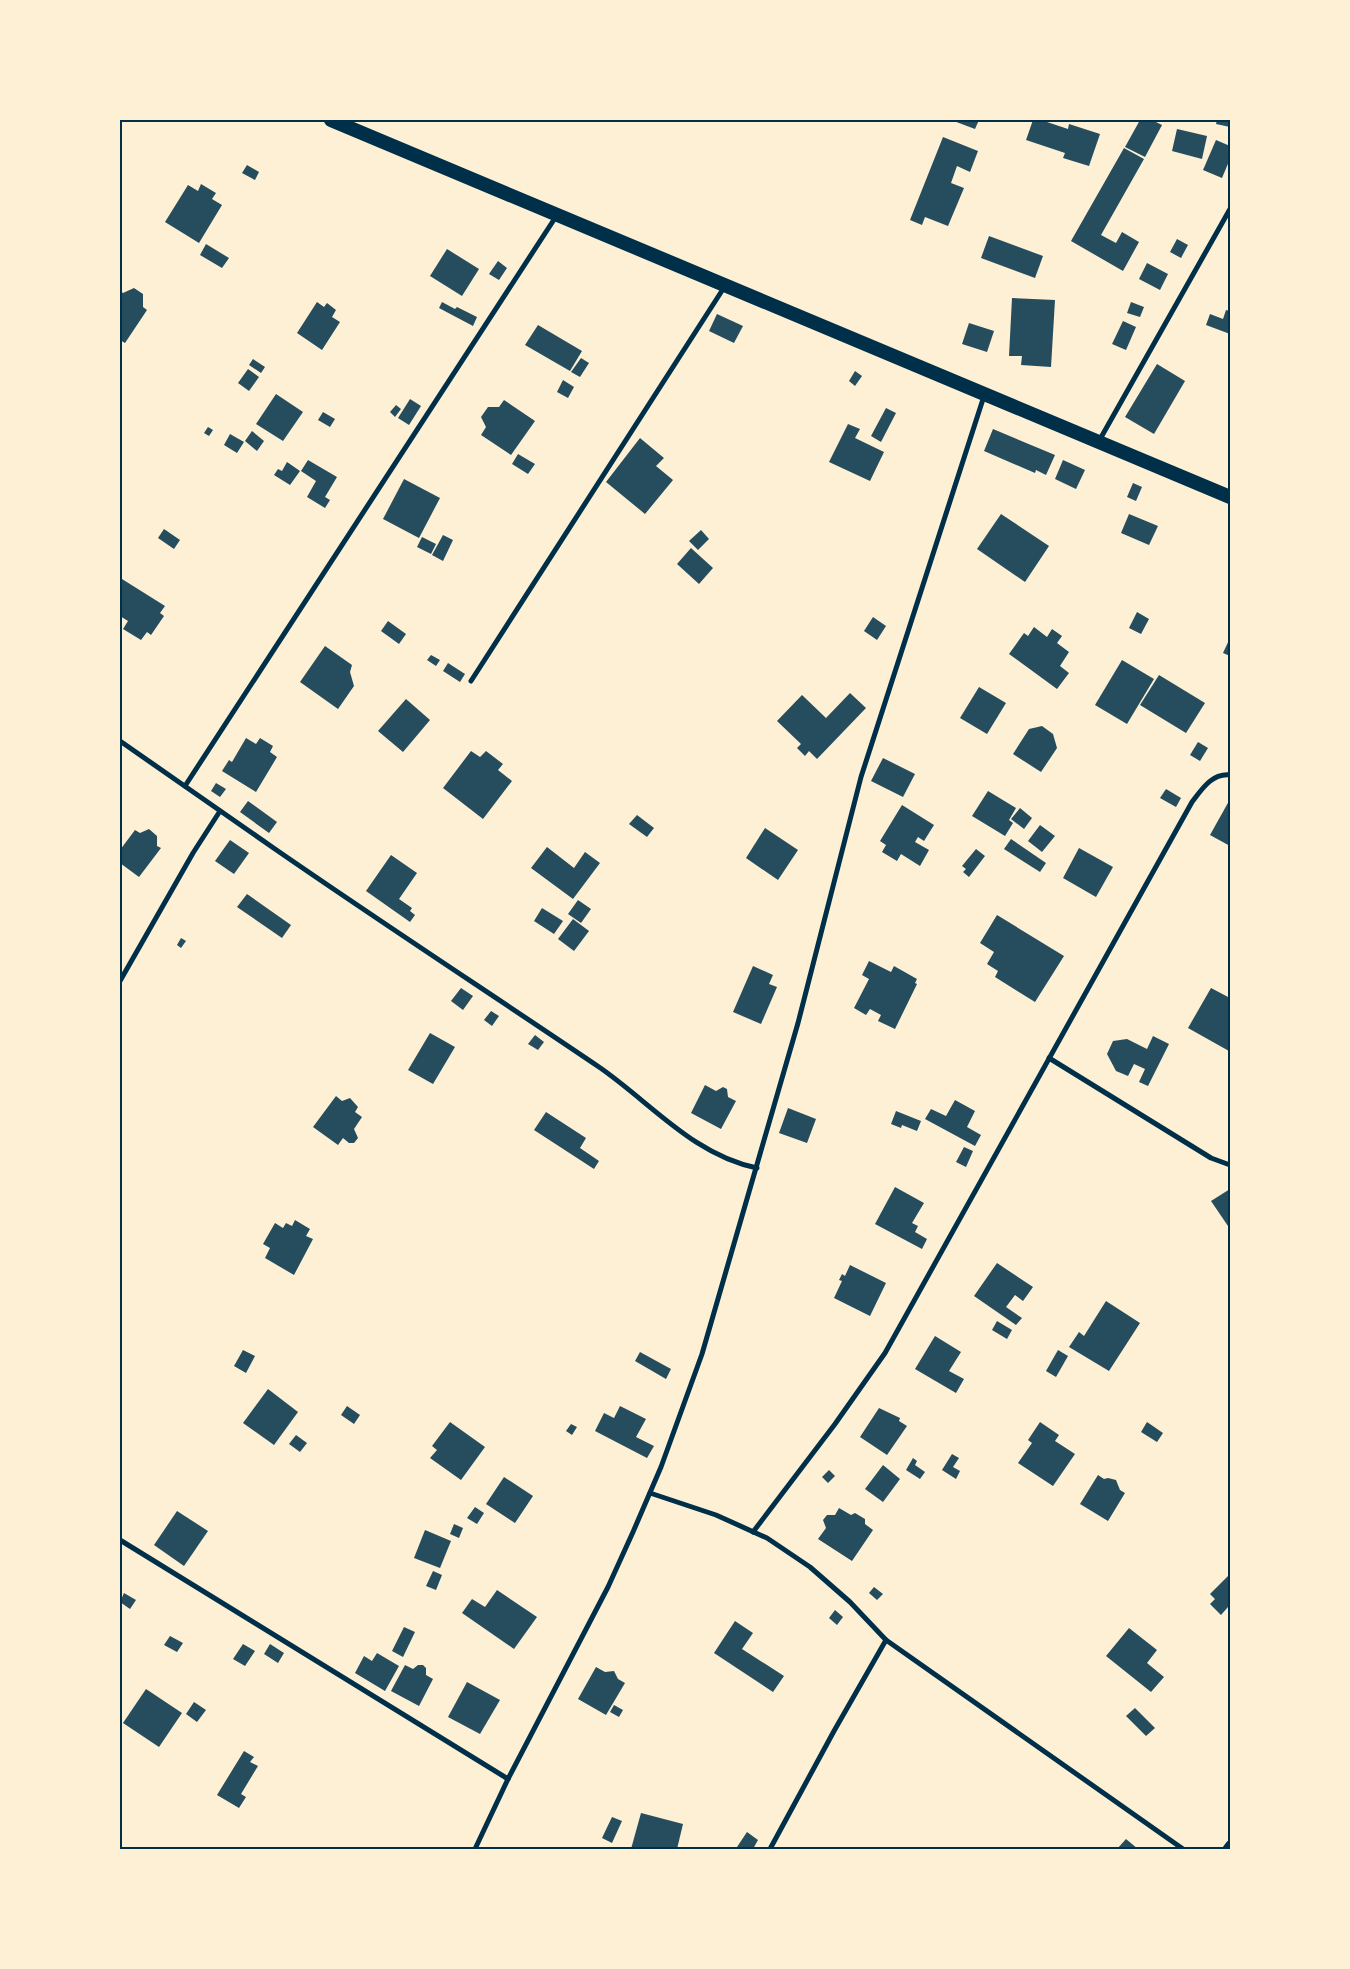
<svg xmlns="http://www.w3.org/2000/svg" width="1350" height="1969" viewBox="0 0 1350 1969" font-family="Quicksand,sans-serif">
  <style>
    .building { fill: #264d5e }
    .lines { fill: none; stroke-linecap: round; stroke-linejoin: round }
    .minor { stroke: #003049; stroke-width: 5 }
    .tertiary { stroke: #003049; stroke-width: 9 }
    .trunk { stroke: #003049; stroke-width: 14 }
    .neatline { fill: none; stroke: #003049; stroke-width: 2 }
  </style>
  <rect width="100%" height="100%" fill="#fdf0d5"/>
  <g class="building">
    <polygon points="951,120 979,120 975,129"/>
    <polygon points="1033,120 1041,120 1068,129 1069,124 1100,134 1089,166 1063,158 1065,153 1026,140"/>
    <polygon points="1140,120 1152,120 1162,125 1145,157 1125,147"/>
    <polygon points="1217,120 1230,120 1230,127 1216,124"/>
    <polygon points="1177,129 1207,136 1202,159 1172,151"/>
    <polygon points="943,137 978,151 970,172 957,166 951,183 964,188 948,226 925,217 922,225 910,220"/>
    <polygon points="1216,140 1230,146 1230,159 1222,178 1203,170"/>
    <polygon points="1124,148 1144,159 1101,235 1116,243 1122,232 1139,242 1123,271 1071,241"/>
    <polygon points="247,165 259,172 255,180 242,173"/>
    <polygon points="201,184 216,193 212,199 222,205 199,243 165,222 188,185 198,191"/>
    <polygon points="989,236 1043,256 1035,278 981,258"/>
    <polygon points="1177,239 1188,245 1181,258 1170,252"/>
    <polygon points="206,244 229,258 222,268 200,255"/>
    <polygon points="447,249 479,269 462,296 430,276"/>
    <polygon points="498,261 507,268 499,280 489,274"/>
    <polygon points="1147,263 1168,274 1160,290 1139,279"/>
    <polygon points="134,288 143,294 143,307 147,310 125,343 120,340 120,291 123,293"/>
    <polygon points="1012,298 1055,300 1051,367 1021,365 1022,356 1009,356"/>
    <polygon points="317,302 324,307 327,303 336,310 332,317 340,322 322,350 297,333"/>
    <polygon points="442,302 455,309 457,307 477,317 473,326 439,308"/>
    <polygon points="1131,302 1144,307 1140,317 1127,313"/>
    <polygon points="1226,310 1230,311 1230,334 1206,325 1210,314 1223,319"/>
    <polygon points="717,314 743,326 734,343 709,331"/>
    <polygon points="1123,321 1136,327 1126,350 1112,344"/>
    <polygon points="969,323 994,331 987,352 962,344"/>
    <polygon points="538,325 582,351 570,371 525,345"/>
    <polygon points="581,358 589,363 580,377 571,372"/>
    <polygon points="253,359 265,367 261,373 249,365"/>
    <polygon points="1157,364 1185,381 1154,434 1125,417"/>
    <polygon points="248,369 259,377 249,391 238,383"/>
    <polygon points="855,371 862,376 855,386 849,381"/>
    <polygon points="563,380 574,387 568,398 557,392"/>
    <polygon points="276,394 303,412 283,441 256,424"/>
    <polygon points="410,399 421,406 409,425 398,418"/>
    <polygon points="504,400 535,421 511,455 481,435 486,427 481,417 488,407 499,407"/>
    <polygon points="396,405 401,409 395,417 390,412"/>
    <polygon points="886,408 896,413 881,442 871,436"/>
    <polygon points="323,412 335,419 330,427 318,420"/>
    <polygon points="848,424 860,429 855,438 884,452 870,481 829,462"/>
    <polygon points="208,427 213,430 209,436 204,433"/>
    <polygon points="993,429 1055,455 1046,475 1036,470 1035,473 984,451"/>
    <polygon points="252,431 264,441 257,451 245,441"/>
    <polygon points="230,434 244,442 237,453 224,445"/>
    <polygon points="640,438 664,458 656,466 673,480 645,514 606,482"/>
    <polygon points="518,454 535,464 528,474 512,464"/>
    <polygon points="308,460 337,477 325,497 330,500 325,508 307,497 316,481 301,471"/>
    <polygon points="1063,460 1085,470 1076,489 1055,479"/>
    <polygon points="287,462 300,471 290,485 274,475 278,469 282,471"/>
    <polygon points="404,479 440,498 419,538 383,519"/>
    <polygon points="1133,483 1142,487 1136,501 1127,497"/>
    <polygon points="1001,514 1049,546 1025,582 977,549"/>
    <polygon points="1129,514 1158,526 1149,545 1121,533"/>
    <polygon points="164,529 180,540 174,549 158,538"/>
    <polygon points="701,530 709,539 698,550 689,541"/>
    <polygon points="443,535 453,540 443,561 432,555"/>
    <polygon points="422,537 436,544 431,554 417,547"/>
    <polygon points="691,548 713,568 699,584 677,564"/>
    <polygon points="122,579 165,606 160,613 164,616 151,635 147,632 141,640 123,629 128,621 120,616 120,582"/>
    <polygon points="1137,612 1149,619 1141,634 1129,628"/>
    <polygon points="873,617 886,626 877,640 864,631"/>
    <polygon points="388,621 406,634 399,644 381,631"/>
    <polygon points="1034,627 1047,637 1052,629 1062,636 1057,643 1069,652 1060,666 1069,673 1057,689 1009,654 1024,633 1028,636"/>
    <polygon points="1230,638 1230,656 1223,653"/>
    <polygon points="325,646 352,665 350,672 354,686 338,709 300,682"/>
    <polygon points="431,655 440,660 436,666 427,660"/>
    <polygon points="1122,660 1154,679 1127,724 1095,705"/>
    <polygon points="448,663 465,674 460,682 443,671"/>
    <polygon points="1159,675 1205,703 1186,733 1140,705"/>
    <polygon points="979,687 1006,703 987,734 960,718"/>
    <polygon points="850,693 866,708 817,759 809,751 805,756 797,748 801,744 777,721 802,695 826,718"/>
    <polygon points="406,699 430,720 403,752 378,731"/>
    <polygon points="1042,726 1053,734 1057,748 1041,772 1013,754 1029,729"/>
    <polygon points="246,738 256,744 260,738 273,746 270,752 277,757 256,792 222,771 229,760 232,762"/>
    <polygon points="1198,742 1208,748 1200,761 1190,755"/>
    <polygon points="471,751 480,757 486,751 503,764 498,770 512,781 483,819 443,788"/>
    <polygon points="883,758 915,774 903,797 871,781"/>
    <polygon points="216,783 226,789 220,797 211,791"/>
    <polygon points="1166,789 1181,798 1176,807 1160,798"/>
    <polygon points="988,791 1016,808 1009,820 1013,823 1005,836 972,816"/>
    <polygon points="248,801 277,822 269,833 240,812"/>
    <polygon points="1229,801 1230,801 1230,846 1210,835"/>
    <polygon points="902,805 934,825 924,841 918,837 915,842 929,850 920,866 901,854 897,861 882,852 886,845 880,841"/>
    <polygon points="1020,808 1032,818 1024,829 1011,819"/>
    <polygon points="637,815 654,828 647,837 629,824"/>
    <polygon points="1040,825 1055,836 1042,852 1028,841"/>
    <polygon points="765,828 798,850 778,880 746,858"/>
    <polygon points="149,829 157,836 157,846 161,848 139,877 120,863 120,850 135,830 140,833"/>
    <polygon points="1011,839 1046,863 1040,872 1004,849"/>
    <polygon points="230,840 249,853 234,874 215,861"/>
    <polygon points="547,847 574,868 585,852 600,863 573,899 531,868"/>
    <polygon points="1079,848 1113,867 1096,897 1063,878"/>
    <polygon points="976,849 985,856 969,877 963,872 966,869 962,866"/>
    <polygon points="391,855 417,873 399,899 412,908 410,911 415,915 410,922 366,891"/>
    <polygon points="247,894 291,925 282,938 237,907"/>
    <polygon points="578,900 591,909 581,923 568,914"/>
    <polygon points="542,908 563,921 554,934 534,921"/>
    <polygon points="997,915 1064,956 1035,1002 995,977 998,971 987,964 994,952 980,943"/>
    <polygon points="573,919 589,931 574,951 558,939"/>
    <polygon points="181,938 186,941 181,948 177,945"/>
    <polygon points="869,961 891,972 894,966 917,979 915,983 917,984 895,1029 878,1021 881,1015 870,1009 866,1015 854,1008 869,979 862,975"/>
    <polygon points="753,966 773,975 769,984 777,987 761,1024 733,1012"/>
    <polygon points="461,988 473,996 463,1010 451,1001"/>
    <polygon points="1211,988 1230,998 1229,1051 1188,1028"/>
    <polygon points="491,1011 499,1016 492,1026 484,1020"/>
    <polygon points="430,1033 455,1047 433,1084 408,1070"/>
    <polygon points="535,1035 544,1042 538,1050 528,1044"/>
    <polygon points="1153,1036 1169,1044 1148,1086 1139,1082 1145,1069 1134,1064 1128,1076 1116,1071 1107,1054 1113,1041 1127,1039 1147,1049"/>
    <polygon points="705,1085 716,1091 723,1087 727,1089 728,1097 736,1101 721,1129 691,1113"/>
    <polygon points="336,1096 342,1101 350,1098 358,1107 355,1112 362,1117 354,1129 358,1138 354,1143 349,1143 343,1138 338,1145 313,1127"/>
    <polygon points="955,1100 975,1111 967,1127 981,1135 975,1146 925,1119 931,1109 946,1116"/>
    <polygon points="788,1108 816,1119 807,1143 779,1133"/>
    <polygon points="896,1111 921,1121 917,1131 902,1125 901,1128 891,1124"/>
    <polygon points="546,1112 586,1138 580,1148 599,1161 594,1169 534,1130"/>
    <polygon points="964,1147 973,1151 966,1167 956,1162"/>
    <polygon points="895,1187 924,1203 912,1223 918,1226 915,1232 927,1239 922,1249 875,1224"/>
    <polygon points="1230,1189 1230,1229 1211,1201"/>
    <polygon points="295,1220 310,1229 306,1236 313,1239 294,1275 265,1258 270,1248 263,1244 275,1223 283,1228 286,1223 292,1226"/>
    <polygon points="997,1263 1033,1287 1023,1301 1015,1295 1006,1307 1022,1318 1016,1325 974,1296"/>
    <polygon points="850,1265 886,1283 870,1316 834,1298 842,1281 839,1280 842,1274 845,1276"/>
    <polygon points="1106,1301 1140,1323 1109,1371 1069,1347 1079,1332 1084,1336"/>
    <polygon points="997,1321 1012,1330 1007,1339 992,1330"/>
    <polygon points="935,1336 961,1352 949,1371 964,1379 956,1393 915,1369"/>
    <polygon points="243,1350 255,1356 246,1373 234,1366"/>
    <polygon points="1058,1350 1068,1356 1056,1377 1046,1371"/>
    <polygon points="640,1352 671,1369 666,1379 635,1361"/>
    <polygon points="268,1389 298,1412 274,1445 243,1423"/>
    <polygon points="347,1406 360,1415 354,1424 341,1415"/>
    <polygon points="620,1406 646,1419 636,1437 654,1446 647,1458 595,1431 604,1413 614,1418"/>
    <polygon points="879,1408 900,1418 899,1421 907,1426 887,1455 860,1437"/>
    <polygon points="450,1422 485,1447 461,1480 430,1458 437,1450 432,1446"/>
    <polygon points="1040,1422 1059,1435 1055,1441 1075,1454 1053,1486 1018,1463 1032,1443 1028,1440"/>
    <polygon points="1147,1422 1163,1433 1157,1442 1141,1432"/>
    <polygon points="571,1424 577,1427 572,1435 566,1431"/>
    <polygon points="296,1435 307,1443 300,1452 289,1444"/>
    <polygon points="952,1454 959,1458 953,1467 960,1471 956,1479 942,1470"/>
    <polygon points="913,1458 917,1461 915,1465 925,1472 920,1479 906,1470"/>
    <polygon points="883,1465 900,1479 883,1502 865,1489"/>
    <polygon points="829,1470 835,1476 828,1483 822,1477"/>
    <polygon points="1098,1475 1104,1479 1108,1478 1116,1480 1120,1490 1125,1493 1108,1521 1080,1504"/>
    <polygon points="504,1477 533,1496 515,1523 486,1504"/>
    <polygon points="475,1507 484,1513 477,1524 467,1518"/>
    <polygon points="839,1508 851,1515 855,1513 865,1519 865,1524 873,1530 852,1561 818,1539 826,1528 823,1520 827,1515 835,1515"/>
    <polygon points="177,1511 208,1531 184,1566 154,1545"/>
    <polygon points="454,1524 463,1528 459,1538 450,1534"/>
    <polygon points="425,1530 451,1541 440,1568 414,1558"/>
    <polygon points="433,1571 442,1575 436,1590 426,1586"/>
    <polygon points="1230,1574 1230,1609 1228,1607 1221,1615 1210,1604 1215,1599 1210,1594"/>
    <polygon points="874,1587 883,1594 877,1600 869,1593"/>
    <polygon points="497,1590 537,1617 514,1649 462,1613 472,1599 485,1607"/>
    <polygon points="124,1593 136,1600 130,1609 120,1602"/>
    <polygon points="835,1610 843,1617 837,1625 829,1618"/>
    <polygon points="735,1621 753,1633 742,1649 784,1676 773,1692 714,1653"/>
    <polygon points="404,1627 415,1632 403,1657 392,1651"/>
    <polygon points="1129,1628 1157,1650 1147,1663 1164,1677 1151,1692 1106,1656"/>
    <polygon points="170,1636 183,1643 177,1652 164,1645"/>
    <polygon points="243,1644 255,1651 245,1666 233,1659"/>
    <polygon points="270,1644 284,1653 278,1663 264,1654"/>
    <polygon points="377,1653 399,1666 385,1691 355,1673 364,1656 372,1661"/>
    <polygon points="405,1665 413,1669 418,1665 423,1665 426,1668 426,1675 433,1679 419,1706 391,1691"/>
    <polygon points="596,1667 605,1672 614,1671 618,1679 625,1683 606,1715 578,1699"/>
    <polygon points="467,1682 500,1700 480,1734 448,1717"/>
    <polygon points="146,1689 182,1713 159,1747 123,1723"/>
    <polygon points="194,1702 206,1710 197,1722 186,1714"/>
    <polygon points="614,1705 623,1710 619,1717 610,1712"/>
    <polygon points="1135,1708 1155,1728 1146,1736 1126,1716"/>
    <polygon points="244,1751 254,1757 250,1762 258,1766 241,1794 246,1797 239,1808 217,1795"/>
    <polygon points="641,1813 683,1824 677,1849 631,1849"/>
    <polygon points="612,1817 622,1821 612,1843 602,1838"/>
    <polygon points="747,1832 758,1840 753,1849 740,1849 737,1847"/>
    <polygon points="1126,1839 1138,1849 1117,1849"/>
  </g>
  <g class="lines">
    <g class="minor">
      <polyline points="1099,441 1230,209"/>
      <polyline points="471,681 725,286"/>
      <path d="M120,741C172,777 223,813 275,849C382,923 491,994 599,1067C650,1102 693,1155 757,1168"/>
      <polyline points="185,786 557,215"/>
      <polyline points="120,981 193,853 220,811"/>
      <polyline points="1049,1058 1211,1158 1230,1165"/>
      <polyline points="650,1493 716,1515 767,1538 810,1567 850,1602 886,1640 1183,1849"/>
      <path d="M753,1532L835,1424L885,1353L1192,802C1202,789 1212,773 1230,775"/>
      <polyline points="120,1540 508,1779"/>
      <polyline points="475,1849 508,1779 608,1587 633,1532 661,1467 702,1354 798,1023 861,777 984,396"/>
      <polyline points="770,1849 834,1731 886,1640"/>
    </g>
    <polyline class="tertiary" points="1227,1849 1230,1845"/>
    <polyline class="trunk" points="331,120 1230,497"/>
  </g>
  <rect width="1350" height="1969" fill="none" stroke="#fdf0d5" stroke-width="242"/>
  <rect x="121" y="121" width="1108" height="1727" class="neatline"/>
</svg>
